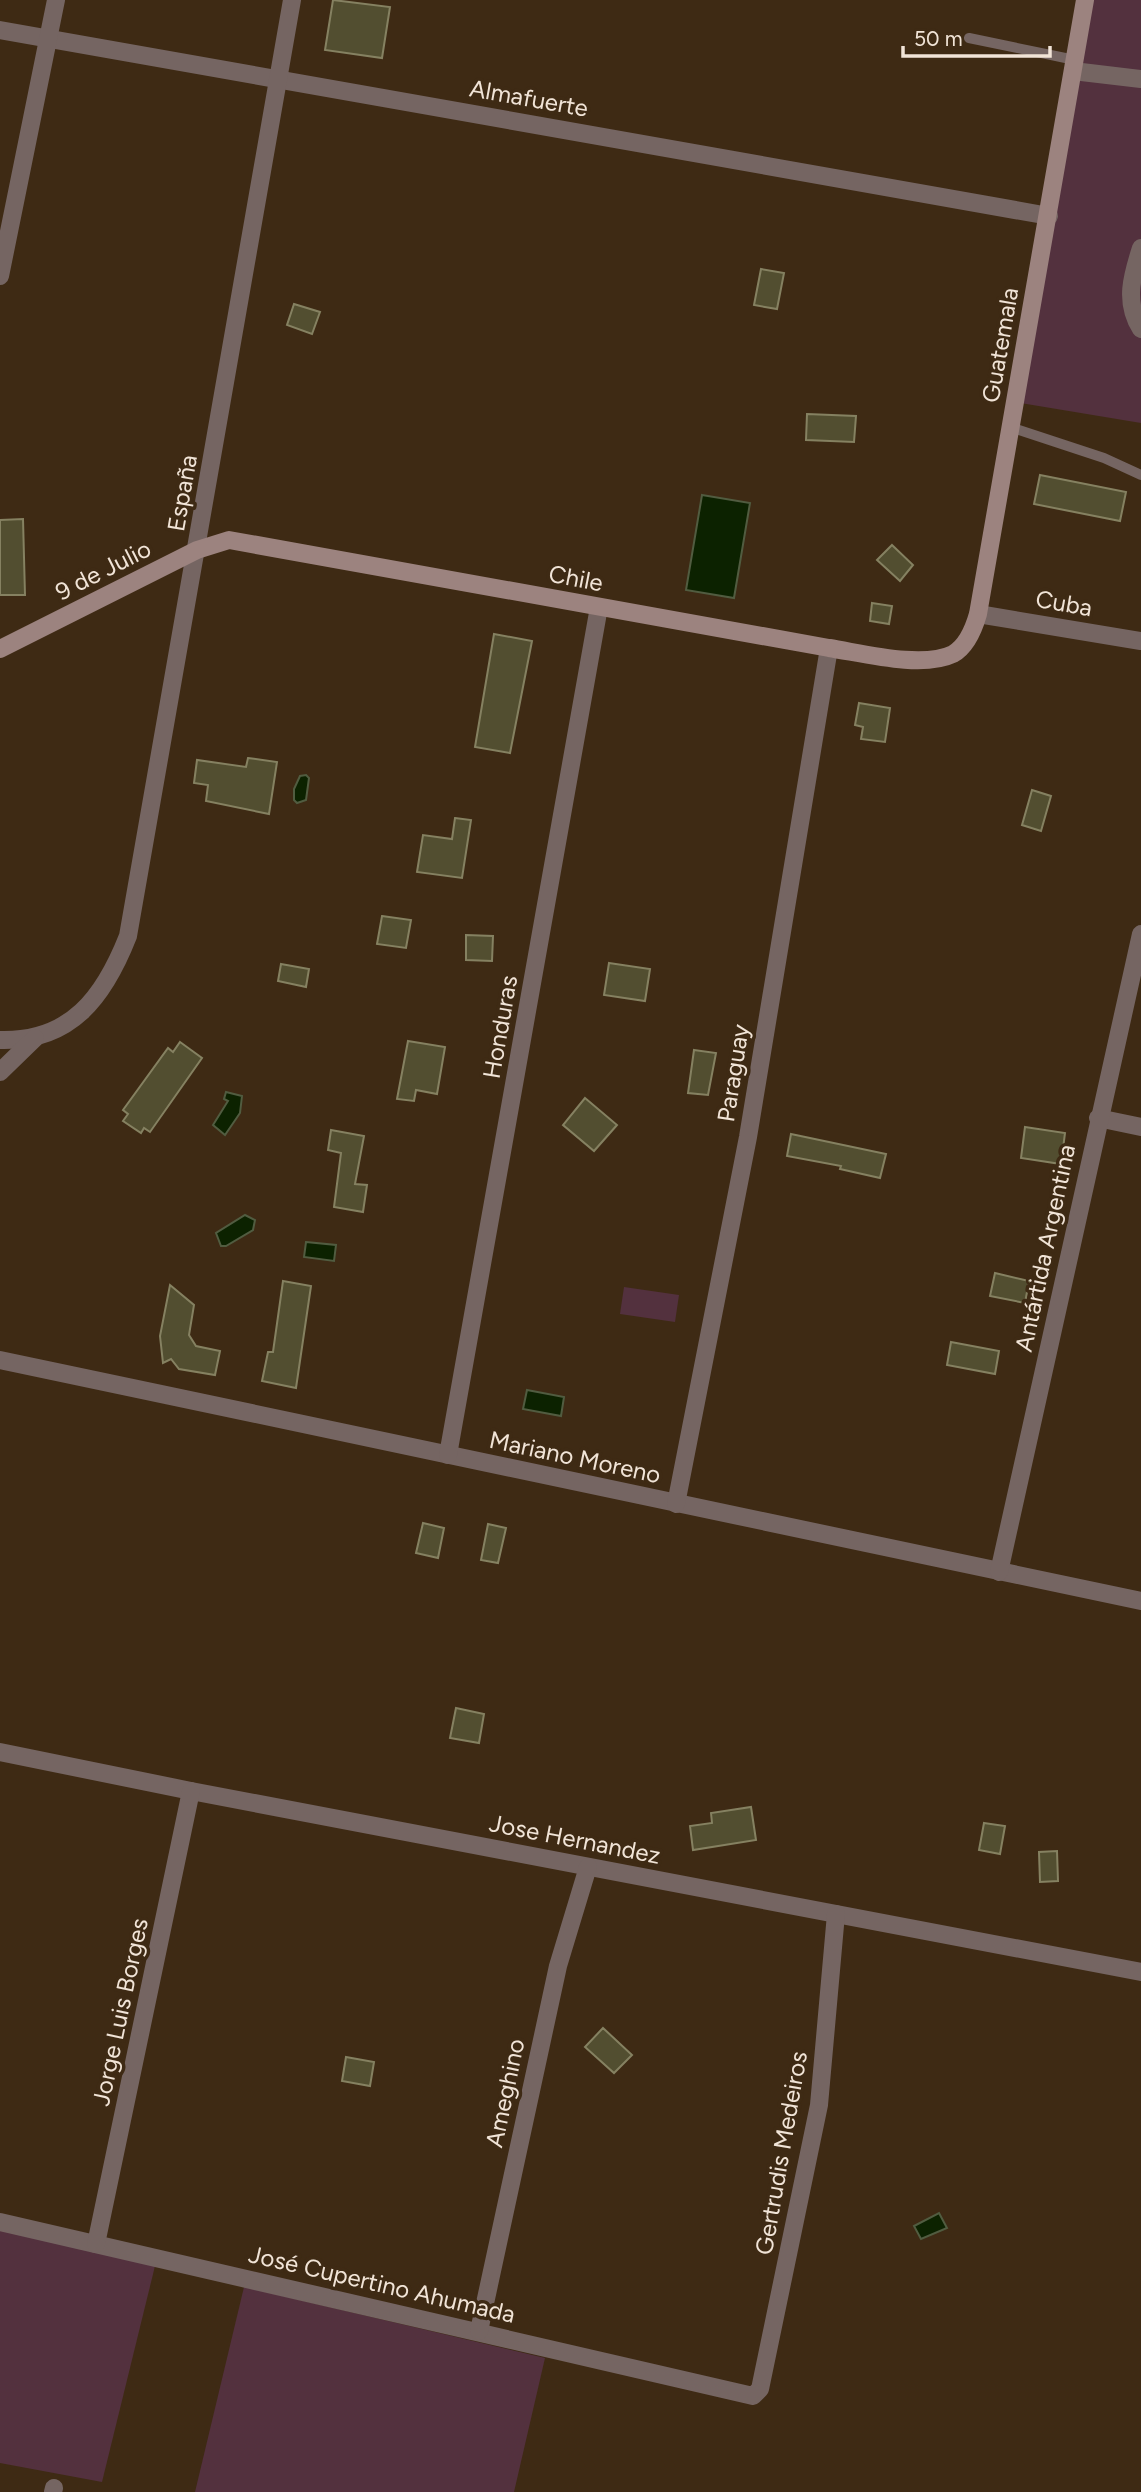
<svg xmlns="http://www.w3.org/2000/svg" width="1141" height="2492" viewBox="0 0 1141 2492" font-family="Figtree,sans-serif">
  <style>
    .green { fill: #53313e }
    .water { fill: #0c2200; stroke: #515c40; stroke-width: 2 }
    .building { fill: #524e30; stroke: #858161; stroke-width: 2 }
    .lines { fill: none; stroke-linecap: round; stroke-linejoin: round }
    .lane { stroke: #756562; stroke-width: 10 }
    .street { stroke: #756562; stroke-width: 18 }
    .secondary { stroke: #9c837f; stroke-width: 18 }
    .labels { text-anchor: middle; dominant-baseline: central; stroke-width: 7; stroke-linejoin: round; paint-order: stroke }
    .street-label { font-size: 24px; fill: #f1e4d7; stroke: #3e2a14 }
  </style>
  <rect width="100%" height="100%" fill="#3e2a14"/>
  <g class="green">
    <polygon points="1085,0 1141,0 1141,423 1014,402"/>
    <polygon points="624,1287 679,1295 675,1322 620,1314"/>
    <polygon points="0,2227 155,2266 102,2482 0,2463"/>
    <polygon points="244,2287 545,2358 514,2492 195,2492"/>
  </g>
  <g class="water">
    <polygon points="702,495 750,503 734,598 686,590"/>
    <polygon points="306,775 309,778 306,800 297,803 294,800 294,789 300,776"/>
    <polygon points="226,1092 242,1096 240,1113 225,1135 213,1125 228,1101 224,1099"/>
    <polygon points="245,1215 255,1220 253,1230 226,1246 221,1246 216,1233"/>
    <polygon points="306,1242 336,1245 334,1261 304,1257"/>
    <polygon points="527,1390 564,1397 561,1416 523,1409"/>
    <polygon points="939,2213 947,2228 921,2239 914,2226"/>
  </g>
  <g class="building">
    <polygon points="333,0 390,7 382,58 325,50"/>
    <polygon points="761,269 784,273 777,309 754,305"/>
    <polygon points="294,304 320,312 312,334 287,325"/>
    <polygon points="807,414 856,416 854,442 806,440"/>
    <polygon points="1040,475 1126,492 1120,521 1034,504"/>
    <polygon points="23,519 25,595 0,595 0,520"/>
    <polygon points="892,545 913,565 900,581 877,560"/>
    <polygon points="872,603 892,606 889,624 870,621"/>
    <polygon points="494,634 532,641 510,753 475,747"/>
    <polygon points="859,703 890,708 885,742 861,739 863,727 855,725"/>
    <polygon points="248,758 277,762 269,814 206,801 208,785 194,783 197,760 246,767"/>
    <polygon points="1032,790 1051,796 1041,831 1022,825"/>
    <polygon points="455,818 471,820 462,878 417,872 423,835 452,839"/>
    <polygon points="382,916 411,920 406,948 377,944"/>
    <polygon points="466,935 493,936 492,961 466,960"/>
    <polygon points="609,963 650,969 645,1001 604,995"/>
    <polygon points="281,964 309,969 306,987 278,981"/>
    <polygon points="408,1041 445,1047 437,1094 416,1090 414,1101 397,1099"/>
    <polygon points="180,1042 202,1058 150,1132 144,1128 141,1133 123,1121 128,1114 123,1110 168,1048 173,1052"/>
    <polygon points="694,1050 716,1053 708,1095 688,1093"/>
    <polygon points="585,1098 617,1125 594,1151 563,1125"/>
    <polygon points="1025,1127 1065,1133 1061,1164 1021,1158"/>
    <polygon points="331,1130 364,1136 355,1184 367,1185 363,1212 334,1207 341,1153 328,1150"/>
    <polygon points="791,1134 886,1154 880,1178 840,1169 841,1166 787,1156"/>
    <polygon points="995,1273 1029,1281 1025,1303 990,1296"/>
    <polygon points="283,1281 311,1286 296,1388 262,1381 268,1352 273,1352"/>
    <polygon points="170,1285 194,1305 189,1335 196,1346 220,1351 215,1375 179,1369 171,1359 163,1363 160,1336"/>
    <polygon points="951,1342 999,1351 995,1374 947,1365"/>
    <polygon points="423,1523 444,1528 438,1558 416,1553"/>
    <polygon points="488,1524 506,1528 498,1563 481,1560"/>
    <polygon points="456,1708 484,1714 479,1743 450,1738"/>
    <polygon points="751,1807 756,1840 693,1850 690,1826 712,1823 711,1813"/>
    <polygon points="984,1823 1005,1826 1000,1854 979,1850"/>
    <polygon points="1057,1851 1058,1881 1040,1882 1039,1852"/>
    <polygon points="603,2028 632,2055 614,2073 585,2047"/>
    <polygon points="346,2057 374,2062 370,2086 342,2081"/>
  </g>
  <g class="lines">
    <g class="lane">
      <polyline points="969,38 1075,60"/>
      <polyline points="1010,427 1104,458 1141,475"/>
    </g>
    <g class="street">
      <polyline points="0,30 1049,216"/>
      <polyline points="1073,71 1141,79"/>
      <path d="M1141,248C1132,276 1124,302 1141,329"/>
      <polyline points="0,276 56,0"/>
      <polyline points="978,614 1141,641"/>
      <path d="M0,1040C71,1042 104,997 128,936L292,0"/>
      <polyline points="0,1072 35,1038"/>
      <polyline points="1098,1118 1141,1127"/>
      <polyline points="0,1360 1141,1601"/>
      <polyline points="448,1455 599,607"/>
      <polyline points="676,1504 748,1137 829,648"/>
      <polyline points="999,1572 1141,934"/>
      <polyline points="0,1752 191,1791 1141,1972"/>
      <polyline points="0,2222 753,2396 760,2389 819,2105 836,1914"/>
      <polyline points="96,2244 191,1791"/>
      <polyline points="479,2331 558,1966 588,1867"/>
      <polyline points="53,2492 54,2488"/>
    </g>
    <path class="secondary" d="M0,649L197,550L229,540L829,648C862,653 922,669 953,654C967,646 974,628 978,614L1085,0"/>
  </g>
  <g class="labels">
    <g class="street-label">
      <text transform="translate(529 98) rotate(10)">Almafuerte</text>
      <text transform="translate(1000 345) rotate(-80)">Guatemala</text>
      <text transform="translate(182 493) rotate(-80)">España</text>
      <text transform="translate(103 570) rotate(-27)">9 de Julio</text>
      <text transform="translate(576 578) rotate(11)">Chile</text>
      <text transform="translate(1064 603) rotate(10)">Cuba</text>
      <text transform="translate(500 1027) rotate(-80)">Honduras</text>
      <text transform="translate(733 1073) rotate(-81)">Paraguay</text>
      <text transform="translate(1045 1248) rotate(-78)">Antártida Argentina</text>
      <text transform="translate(575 1457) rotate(12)">Mariano Moreno</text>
      <text transform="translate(575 1839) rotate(11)">Jose Hernandez</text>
      <text transform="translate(120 2012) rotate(-78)">Jorge Luis Borges</text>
      <text transform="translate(505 2093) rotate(-78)">Ameghino</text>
      <text transform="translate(781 2153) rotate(-80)">Gertrudis Medeiros</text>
      <text transform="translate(382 2284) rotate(13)">José Cupertino Ahumada</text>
    </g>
  </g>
  <path d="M903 46v10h147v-10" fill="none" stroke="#f1e4d7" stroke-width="3.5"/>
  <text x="914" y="46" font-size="21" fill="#f1e4d7" stroke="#3e2a14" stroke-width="5" paint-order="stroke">50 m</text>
</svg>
